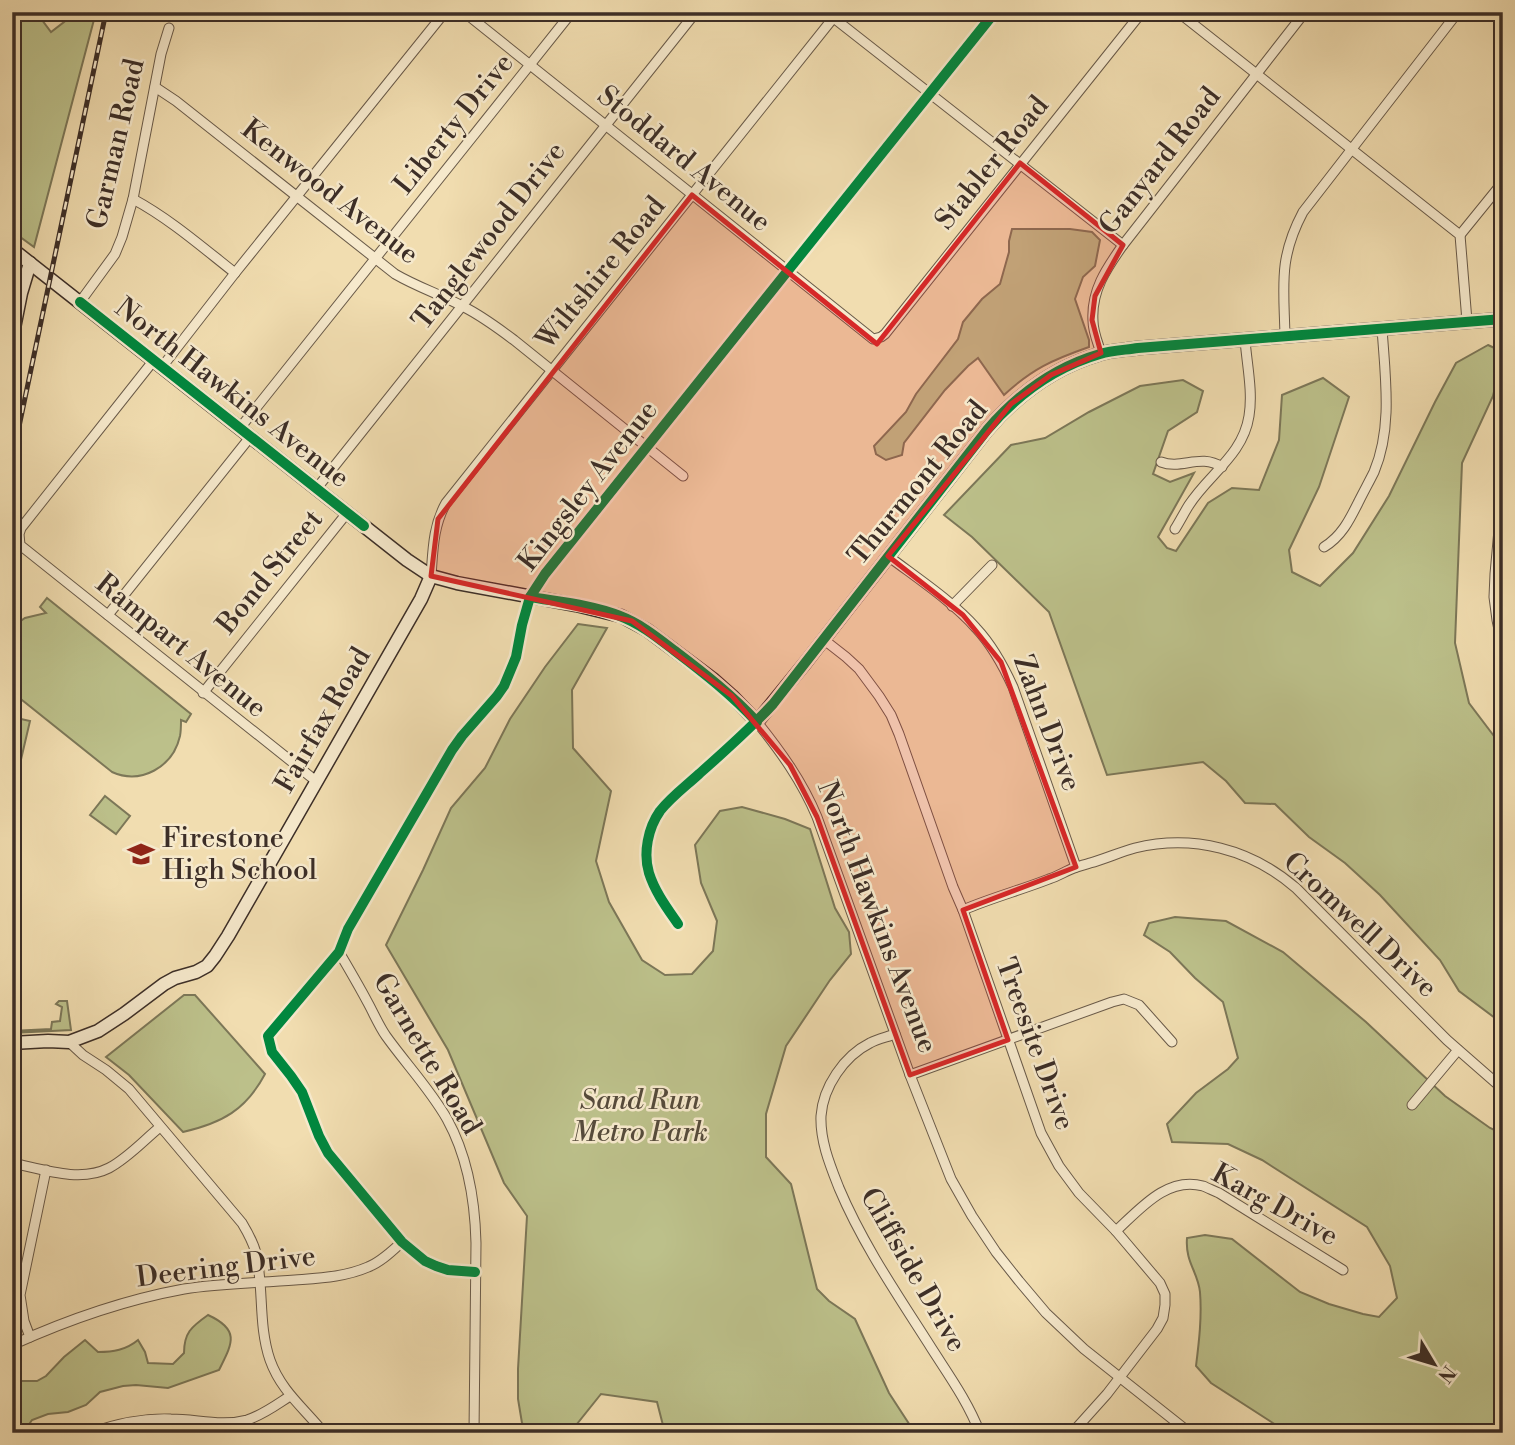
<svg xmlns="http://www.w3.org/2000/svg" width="1515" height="1445" viewBox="0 0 1515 1445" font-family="'Libre Bodoni',serif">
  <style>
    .green { fill: #bcc08a; stroke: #7c7758; stroke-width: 2 }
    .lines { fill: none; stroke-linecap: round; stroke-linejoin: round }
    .street-casing { stroke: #695a49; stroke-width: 11 }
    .secondary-casing { stroke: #3c2e27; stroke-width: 15 }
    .street { stroke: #f6e9cc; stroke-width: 9 }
    .secondary { stroke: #f6e9cc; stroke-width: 12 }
    .rail-casing { stroke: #3c2e27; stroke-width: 5 }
    .rail { stroke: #f6e9cc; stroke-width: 2.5; stroke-dasharray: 8; stroke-linecap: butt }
    .cycleway-casing { stroke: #f6e9cc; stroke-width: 15 }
    .cycleway { stroke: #00873e; stroke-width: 10 }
    .marked { fill: #d62828; fill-opacity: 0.2; stroke: #d62828; stroke-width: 5; stroke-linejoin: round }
    .labels { text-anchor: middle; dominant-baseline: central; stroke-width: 5; stroke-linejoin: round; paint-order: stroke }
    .street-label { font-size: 28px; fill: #3c2e27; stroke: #f6e9cc }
    .poi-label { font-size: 28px; fill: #3c2e27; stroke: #f6e9cc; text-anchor: start }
    .park-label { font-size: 28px; font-style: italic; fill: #564b3b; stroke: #f6e9cc }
  </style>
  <rect width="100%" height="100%" fill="#f1ddb0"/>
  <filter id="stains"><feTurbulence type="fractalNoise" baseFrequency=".00286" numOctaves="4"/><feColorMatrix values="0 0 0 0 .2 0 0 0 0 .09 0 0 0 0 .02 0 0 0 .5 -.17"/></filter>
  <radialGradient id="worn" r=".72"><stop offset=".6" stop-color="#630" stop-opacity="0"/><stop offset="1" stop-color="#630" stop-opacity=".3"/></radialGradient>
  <g class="green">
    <polygon points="12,12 36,12 51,32 64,22 56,12 96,12 34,247 12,231"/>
    <path d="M1012,229H1070L1092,232L1100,240L1095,266L1083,277L1075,299L1089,340V347C1052,360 1032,369 1004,395L978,358L968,366L945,390L904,443L902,455L886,460L876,454L874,446L906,412L916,394L958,339L963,322L982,299L1000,284L1009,252V241Z"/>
    <polygon points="1488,345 1503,352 1503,354 1493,396 1462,463 1455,643 1469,703 1503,748 1503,1024 1459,991 1440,960 1380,895 1345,863 1309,837 1275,804 1245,803 1226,781 1203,762 1107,775 1049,612 972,537 944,515 1011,445 1045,438 1089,412 1140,386 1183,380 1203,391 1197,412 1168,431 1153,474 1170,482 1194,473 1158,537 1167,548 1176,551 1208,503 1232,488 1259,490 1279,440 1282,395 1323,378 1349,397 1319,487 1289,550 1292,572 1320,586 1353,553 1389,496 1435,402 1456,363"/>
    <path d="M47,598L191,714L186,722L181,720C181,725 181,731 180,736C173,767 141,785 112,772L12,692V627L25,618L46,613L40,607Z"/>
    <polygon points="578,624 607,628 572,690 573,748 611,791 596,861 609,902 642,960 665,975 692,974 713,951 717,921 701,883 695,845 720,811 742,807 785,819 810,829 835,908 849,932 851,954 830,980 786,1046 766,1114 766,1157 791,1184 817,1289 829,1301 855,1319 889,1393 915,1433 665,1433 657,1402 601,1394 577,1424 579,1433 531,1433 522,1423 518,1399 518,1369 527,1216 504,1183 448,1050 386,945 423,870 451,808 485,768 510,719 545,667"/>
    <polygon points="12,717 30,721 12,798"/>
    <polygon points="105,796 130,816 116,834 90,815"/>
    <path d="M1175,917L1226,921L1283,952L1366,1022L1445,1096L1490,1128L1503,1134V1433H1277L1276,1425L1211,1383L1196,1366C1199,1342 1202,1317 1200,1292C1198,1272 1185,1262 1187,1238L1205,1235L1232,1239L1300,1292L1329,1304L1363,1314L1379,1317L1397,1298L1390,1266L1367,1227L1262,1160L1228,1144L1172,1142L1167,1124L1196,1093L1228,1069L1238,1058L1223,1002L1195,978L1170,952L1144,935L1149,923Z"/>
    <path d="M184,995H195L265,1074C246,1110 222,1123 183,1132L129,1075L106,1057Z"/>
    <polygon points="59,1001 67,1001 71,1030 12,1033 12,1031 51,1029 52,1022 60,1021 62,1007 56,1004"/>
    <path d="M208,1315C241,1330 232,1344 219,1370L168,1388L136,1385L123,1386L100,1392L86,1405L68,1412L48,1414L32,1420L23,1433H12V1381H37L46,1376L64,1357L85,1340L98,1352C113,1352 126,1350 138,1340L145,1352L148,1363L173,1364L184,1353C184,1333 191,1327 208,1315Z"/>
  </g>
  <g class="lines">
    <defs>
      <g id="street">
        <polyline points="464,12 873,339 881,337 885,334 1142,12"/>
        <polyline points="826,12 1123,245"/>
        <polyline points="1178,12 1460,235 1467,321"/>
        <path d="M155,87L176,101L395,274C417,287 442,295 464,307C482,316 498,328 514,340L683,476"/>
        <path d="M133,199C170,219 202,247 235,273"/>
        <polyline points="1460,235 1503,182"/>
        <polyline points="80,302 115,254 122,237 133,199 161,54 169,28"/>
        <path d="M1285,337C1284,286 1278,259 1303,212L1458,12"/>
        <path d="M1101,353C1098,343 1093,332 1093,321C1091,291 1106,269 1123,245L1305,12"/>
        <polyline points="154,360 21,528 19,534 20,545 316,781"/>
        <polyline points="162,367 235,273 445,12"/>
        <polyline points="240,428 572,12"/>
        <path d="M1161,462C1182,470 1200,453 1222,467"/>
        <polyline points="1503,486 1495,574 1494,597 1497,620 1503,648"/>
        <polyline points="317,488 696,12"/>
        <path d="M1175,529C1180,521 1184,513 1189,505C1209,474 1243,455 1249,416C1253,392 1247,365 1245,340"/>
        <path d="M1324,547C1342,536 1350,519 1359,501C1364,491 1369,482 1374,472C1393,427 1385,376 1382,328"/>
        <path d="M888,556C917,578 952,601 976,628C992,645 1003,665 1013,687L1076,867"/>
        <path d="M431,576C433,550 433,526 446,503L838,12"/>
        <polyline points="952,606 992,565"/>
        <polyline points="108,615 251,436"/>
        <polyline points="823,639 846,657 859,669 879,696 891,715 899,734 953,887 963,910 1041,1133 1059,1166 1079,1193 1116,1231 1160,1283 1165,1294 1165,1305 1163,1318 1157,1329 1107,1394 1072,1433"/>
        <polyline points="203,693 347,513"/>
        <path d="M963,910C991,898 1021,890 1049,879C1058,876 1066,871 1074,868C1079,866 1084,865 1090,863C1105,859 1120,852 1135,848C1193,834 1251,849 1296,888L1447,1040L1503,1089"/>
        <path d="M678,924C650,881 628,848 668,802L757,722C781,752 802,781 817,817L910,1075L951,1179L972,1216L996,1252L1019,1281L1046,1313L1084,1349L1190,1433"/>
        <path d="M339,952C349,969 359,986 368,1003C374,1014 379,1026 386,1036C406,1064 430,1089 447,1119C468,1157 475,1201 476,1243L474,1433"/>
        <path d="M895,1034C887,1037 877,1039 870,1043C844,1056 823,1087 821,1116C820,1141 830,1165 839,1188C863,1245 899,1297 932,1349C950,1377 968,1402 980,1433"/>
        <path d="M69,1042L83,1055L106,1070L129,1089L242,1223C248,1233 253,1242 256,1253C264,1288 258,1325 270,1360C281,1391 304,1408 324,1433"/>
        <polyline points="910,1075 1112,1002 1124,999 1139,1005 1172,1042"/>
        <polyline points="1412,1105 1458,1050"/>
        <path d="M12,1163C42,1169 80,1183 109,1168C128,1158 144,1140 160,1127"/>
        <path d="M1116,1231C1140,1209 1167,1176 1203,1186C1208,1188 1214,1191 1219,1193L1343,1270"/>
        <polyline points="475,1272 448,1270 436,1266 425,1261 402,1242 328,1153 319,1136 302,1092 291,1076 272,1052 268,1036 339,952 348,929 452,750 462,736 497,696 504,686 516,657 522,625 530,597 545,574 995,12"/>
        <polyline points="30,1337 24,1321 20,1295 46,1170"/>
        <path d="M12,1345C67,1320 124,1300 184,1289C220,1283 258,1283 295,1280C320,1278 345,1277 368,1267C381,1262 392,1251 402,1242"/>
        <path d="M91,1433C115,1424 145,1418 171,1419C197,1419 221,1427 247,1420C263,1415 276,1405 290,1396"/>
      </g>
      <g id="secondary">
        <path d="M12,249L407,560L431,576L457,583L576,605L621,616L647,630L714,680L732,696L757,722L806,662L987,430C1017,395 1055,367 1100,354C1112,350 1126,350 1138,348L1503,319"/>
        <polyline points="12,338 21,293 30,263"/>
        <polyline points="12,1043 48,1041 69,1042 98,1031 124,1014 164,984 175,978 196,972 207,966 215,956 228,936 421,599 431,576"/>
      </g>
    </defs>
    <use href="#street" class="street-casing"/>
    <use href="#secondary" class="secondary-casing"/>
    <use href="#street" class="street"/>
    <use href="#secondary" class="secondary"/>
    <defs>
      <polyline id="rail" points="12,460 106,12"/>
    </defs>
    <use href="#rail" class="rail-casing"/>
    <use href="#rail" class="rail"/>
    <defs>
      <g id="cycleway">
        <polyline points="80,302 364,526"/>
        <path d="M530,597C560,602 593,605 620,616C641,624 658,638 675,651C704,673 732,695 757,722"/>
        <path d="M678,924C667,908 655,892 649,873C643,853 648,828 660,811C671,797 686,786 699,774C725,751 750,729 773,704L987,430C1017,395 1055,367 1100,354C1112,350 1126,350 1138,348L1503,319"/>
        <polyline points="475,1272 448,1270 436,1266 425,1261 402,1242 328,1153 319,1136 302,1092 291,1076 272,1052 268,1036 339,952 348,929 452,750 462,736 497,696 504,686 516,657 522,625 530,597 545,574 995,12"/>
      </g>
    </defs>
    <use href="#cycleway" class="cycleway-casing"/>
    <use href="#cycleway" class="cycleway"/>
  </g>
  <path class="marked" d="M1020,163L1123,245L1095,296L1092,320L1101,353L1051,375L1011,404L888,556L963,615L1001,662L1076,867L963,910L1008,1040L910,1075L817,817L790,765L732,696L632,621L431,576L438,519L692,195L877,344Z"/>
  <defs>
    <symbol id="school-bare" viewBox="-9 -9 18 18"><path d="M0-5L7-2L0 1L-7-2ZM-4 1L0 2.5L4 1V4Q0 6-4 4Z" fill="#8f2418" stroke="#f6e9cc" stroke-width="2.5" paint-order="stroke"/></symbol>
  </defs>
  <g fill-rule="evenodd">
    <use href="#school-bare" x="122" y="835" width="38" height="38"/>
  </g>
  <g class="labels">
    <g class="street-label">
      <text transform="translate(454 124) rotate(-51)">Liberty Drive</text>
      <text transform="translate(116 144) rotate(-77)">Garman Road</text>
      <text transform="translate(684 159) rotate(39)">Stoddard Avenue</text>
      <text transform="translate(1160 161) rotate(-52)">Ganyard Road</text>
      <text transform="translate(992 163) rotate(-51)">Stabler Road</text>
      <text transform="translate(330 192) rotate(38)">Kenwood Avenue</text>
      <text transform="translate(489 236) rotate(-52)">Tanglewood Drive</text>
      <text transform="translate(601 273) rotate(-51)">Wiltshire Road</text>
      <text transform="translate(232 393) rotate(38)">North Hawkins Avenue</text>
      <text transform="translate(918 483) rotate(-51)">Thurmont Road</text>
      <text transform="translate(588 486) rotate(-52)">Kingsley Avenue</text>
      <text transform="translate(270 572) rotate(-51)">Bond Street</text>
      <text transform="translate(181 646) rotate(39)">Rampart Avenue</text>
      <text transform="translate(323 720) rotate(-60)">Fairfax Road</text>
      <text transform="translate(1047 723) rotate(69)">Zahn Drive</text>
      <text transform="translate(877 917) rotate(69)">North Hawkins Avenue</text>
      <text transform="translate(1360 925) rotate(43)">Cromwell Drive</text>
      <text transform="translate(1035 1044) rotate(70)">Treesite Drive</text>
      <text transform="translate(427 1054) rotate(59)">Garnette Road</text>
      <text transform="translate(1275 1205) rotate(29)">Karg Drive</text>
      <text transform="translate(226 1267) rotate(-7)">Deering Drive</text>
      <text transform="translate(913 1270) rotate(60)">Cliffside Drive</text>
    </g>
    <g class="poi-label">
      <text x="162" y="838">Firestone<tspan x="162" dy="32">High School</tspan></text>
    </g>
    <g class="park-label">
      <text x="640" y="1100">Sand Run<tspan x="640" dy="32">Metro Park</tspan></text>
    </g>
  </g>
  <rect width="1515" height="1445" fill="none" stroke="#f1ddb0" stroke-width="42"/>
  <rect x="14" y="14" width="1487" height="1417" fill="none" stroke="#3c2e27" stroke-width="3.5"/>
  <rect x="21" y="21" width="1473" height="1403" fill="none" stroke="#3c2e27" stroke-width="2"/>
  <g transform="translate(1434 1364) rotate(128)" stroke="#f6e9cc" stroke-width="5" paint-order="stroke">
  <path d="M0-5L12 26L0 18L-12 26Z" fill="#3c2e27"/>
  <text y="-10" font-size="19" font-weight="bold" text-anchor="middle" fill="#3c2e27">N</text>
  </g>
  <rect width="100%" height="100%" filter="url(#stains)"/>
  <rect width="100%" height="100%" fill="url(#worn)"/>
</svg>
